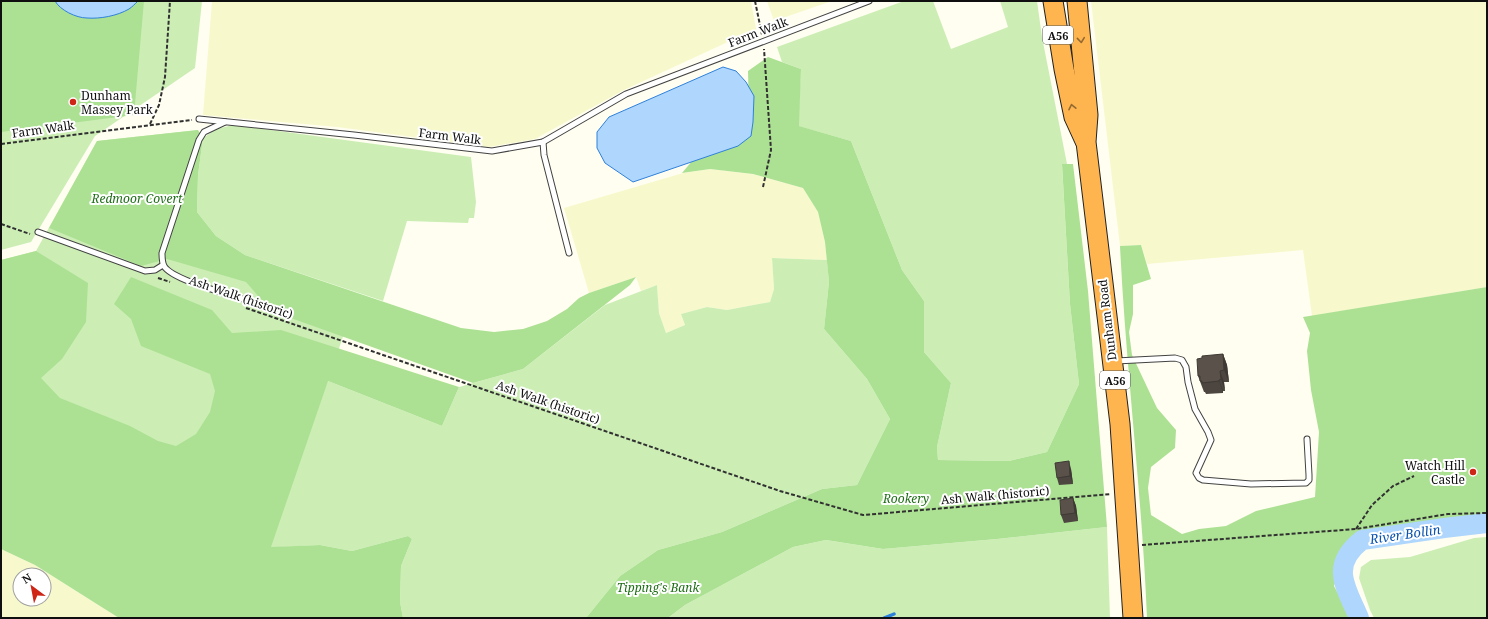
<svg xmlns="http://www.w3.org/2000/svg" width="1488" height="619" viewBox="0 0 1488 619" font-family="'Noto Serif',serif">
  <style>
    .farmland { fill: #f7f9cd; fill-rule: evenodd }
    .green { fill: #cceeb5 }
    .forest { fill: #ace193 }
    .water { fill: #afd6fc; stroke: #2e81db }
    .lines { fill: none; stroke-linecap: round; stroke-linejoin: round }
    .stream { stroke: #2e81db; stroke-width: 3.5 }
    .river { stroke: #afd6fc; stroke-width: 20 }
    .lane-casing { stroke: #424242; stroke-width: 7 }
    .highway-casing { stroke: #202020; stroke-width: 21 }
    .path { stroke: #313131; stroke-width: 2; stroke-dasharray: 4 2; stroke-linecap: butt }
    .lane { stroke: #fff; stroke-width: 5 }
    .highway { stroke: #ffb54f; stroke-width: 19 }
    .wall { fill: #4d4640 }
    .shaded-wall { fill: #3e3934 }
    .building { fill: #59514a; stroke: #3e3934 }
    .oneway { stroke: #936a32 }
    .poi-dot { fill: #ce2517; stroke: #fff; stroke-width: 1.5 }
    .labels { text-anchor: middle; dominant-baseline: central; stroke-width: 4; stroke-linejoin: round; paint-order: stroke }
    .shield { fill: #fff; stroke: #575757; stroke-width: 1 }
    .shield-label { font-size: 11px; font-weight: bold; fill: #0f0f0f }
    .street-label { font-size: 12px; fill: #0f0f0f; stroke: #fff }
    .poi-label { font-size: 12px; fill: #0f0f0f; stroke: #fff; text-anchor: start }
    .park-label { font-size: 12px; font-style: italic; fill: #1f6e17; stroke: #fff }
    .water-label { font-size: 13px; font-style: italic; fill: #0a53af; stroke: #fff }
  </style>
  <rect width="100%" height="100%" fill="#fffef1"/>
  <g class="farmland">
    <polygon points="212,1 751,1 757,34 730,41 624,90 535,139 489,147 337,127 203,115"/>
    <polygon points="767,1 832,1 774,21"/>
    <polygon points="1091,1 1487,1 1487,287 1312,316 1303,250 1147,264 1141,245 1120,246"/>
    <polygon points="710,169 753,174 803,188 818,212 825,242 827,260 772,258 774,289 770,302 727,310 707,307 681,314 685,325 666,333 659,313 657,285 641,291 636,277 589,293 564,208 683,173"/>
    <path d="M1,549L35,565L119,618H1ZM20,575H44V599H20Z"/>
  </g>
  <g class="green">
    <polygon points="1,1 202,1 195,68 95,136 31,242 1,250"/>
    <polygon points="904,1 933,1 951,49 1008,27 1000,1 1037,1 1042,37 1067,164 1062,165 1070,304 1079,384 1047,452 1009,461 938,460 937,447 951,383 924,352 924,301 902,270 851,141 798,126 801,69 782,62 777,47"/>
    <polygon points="233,125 471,157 476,202 474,218 469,218 468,223 407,221 383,301 245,255 216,236 197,212 198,175 203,138 216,129"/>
    <polygon points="198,130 180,240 355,301 328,381 442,426 459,387 523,369 605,305 657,285 659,313 666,333 685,325 681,314 707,307 727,310 770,302 774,289 772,258 827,260 829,282 824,329 867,379 890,419 857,485 822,489 722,532 658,550 620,576 586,618 403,618 400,602 401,566 412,539 408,536 352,551 320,545 36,559 1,260 36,251 97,141"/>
    <polygon points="1107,527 1110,618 668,618 685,605 793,547 826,540 883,549 997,539"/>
    <polygon points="1487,537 1487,618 1374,618 1370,610 1359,578 1361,567 1371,560 1410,557 1474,538"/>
  </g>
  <g class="forest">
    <polygon points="1,1 144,1 134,115 1,132"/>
    <polygon points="768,57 801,69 799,126 851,141 902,270 924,301 924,352 951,383 937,447 938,460 1009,461 1047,452 1079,384 1070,304 1062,164 1073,164 1088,291 1107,527 997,539 883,549 826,540 793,547 685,605 668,618 586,618 620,576 658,550 722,532 822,489 857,485 890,419 867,379 824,329 829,282 825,242 818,212 803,188 753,174 710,169 682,173 703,148 749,113 748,71"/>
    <polygon points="198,130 203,138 198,175 197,212 216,236 245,255 461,328 494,332 523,329 547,321 567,309 579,298 589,293 636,277 630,285 523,369 473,383 271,311 246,282 167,259 141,266 49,228 97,141"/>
    <path d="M1141,245L1151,279L1133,285V314L1129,332L1132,355L1157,408L1176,430L1175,448L1151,467L1148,488L1151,515L1182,534L1199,529L1226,526L1256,511L1315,497L1319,432L1311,390L1307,351L1310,333L1303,317L1487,287V524L1401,530L1351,541L1334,586L1351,618H1147C1142,494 1126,370 1120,246Z"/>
    <polygon points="36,251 88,283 86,322 62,359 41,378 60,398 130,426 158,441 176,446 196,434 210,412 215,391 210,374 141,346 131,319 114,304 131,277 212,310 232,333 281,330 459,387 442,426 328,381 271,547 320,545 352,551 408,536 412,539 401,566 400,602 403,618 119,618 35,565 1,549 1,260"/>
  </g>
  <g class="water">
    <path d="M55,1H138C135,4 132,7 129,9C117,16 100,19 87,18C76,18 60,10 55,1Z"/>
    <polygon points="723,67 736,71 746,82 754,96 753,122 751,136 738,146 633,182 605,163 597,148 597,132 609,117"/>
  </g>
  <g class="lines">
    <polyline class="stream" points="884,618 894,614"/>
    <path class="river" d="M1359,618C1346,587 1329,566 1362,540L1444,528L1487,523"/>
    <defs>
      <g id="lane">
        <polyline points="199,119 354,135 492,151 543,142 626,94 869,1"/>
        <path d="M225,122L204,132L199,140L162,253C162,257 162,262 164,266C172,280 229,294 246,300"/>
        <polyline points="543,142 544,155 569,253"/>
        <polyline points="38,232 145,271 155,270 163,265"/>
        <polyline points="1116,361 1175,358 1182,360 1186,367 1188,382 1195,409 1208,432 1211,440 1196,473 1199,478 1203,480 1251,484 1306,483 1309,480 1309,475 1307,439"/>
      </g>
      <g id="highway">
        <polyline points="1053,1 1064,69 1074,117 1085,141"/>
        <polyline points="1077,1 1088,115 1086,142 1120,424 1133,618"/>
      </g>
    </defs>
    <use href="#lane" class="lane-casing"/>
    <use href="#highway" class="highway-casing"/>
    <g class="path">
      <polyline points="755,1 762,35"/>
      <polyline points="150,124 159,105 165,77 170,1"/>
      <polyline points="1,144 192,120"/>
      <polyline points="763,187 771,150 764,49"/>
      <polyline points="1,224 30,234"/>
      <polyline points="158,278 170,282"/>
      <polyline points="246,308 780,491 863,515 1111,494"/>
      <polyline points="1356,529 1372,505 1393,486 1414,476"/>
      <polyline points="1142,545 1356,529 1448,514 1487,513"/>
    </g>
    <use href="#lane" class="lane"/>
    <use href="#highway" class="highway"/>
  </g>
  <g class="wall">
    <polygon points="1223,354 1227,365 1229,382 1224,382 1225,391 1223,391 1223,393 1206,394 1205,392 1204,392 1198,376 1202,358"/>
    <polygon points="1071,469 1073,484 1059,485 1057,478"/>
    <polygon points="1073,498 1076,506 1078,521 1064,523 1061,515"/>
  </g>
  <g class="shaded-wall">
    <polygon points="1223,354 1227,365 1229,382 1224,370"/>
    <polygon points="1220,371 1224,382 1225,391 1221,379"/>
    <polygon points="1219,380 1223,391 1223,393 1219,381"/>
    <polygon points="1069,461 1071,469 1073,484 1070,476"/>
    <polygon points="1073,498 1076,506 1078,521 1075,513"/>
  </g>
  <g class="building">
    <polygon points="1223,354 1224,370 1220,371 1221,379 1219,380 1219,381 1202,383 1202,381 1200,381 1200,376 1198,376 1197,359 1202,358 1202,356"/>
    <polygon points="1069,461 1070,476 1057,478 1055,463"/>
    <polygon points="1073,498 1075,513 1061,515 1060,500"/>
  </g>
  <defs><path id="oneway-chevron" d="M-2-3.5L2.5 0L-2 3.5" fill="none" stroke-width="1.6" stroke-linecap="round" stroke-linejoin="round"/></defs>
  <g class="oneway">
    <use href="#oneway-chevron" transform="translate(1081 40) rotate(84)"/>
    <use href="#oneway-chevron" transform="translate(1072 107) rotate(-102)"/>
  </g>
  <g class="poi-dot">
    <circle cx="73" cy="102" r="4"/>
    <circle cx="1473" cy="472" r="4"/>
  </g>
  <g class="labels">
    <g class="shield">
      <rect x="1043" y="26" width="30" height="18" rx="3"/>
      <rect x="1100" y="371" width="30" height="18" rx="3"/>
    </g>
    <g class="shield-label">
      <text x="1058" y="35">A56</text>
      <text x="1115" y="380">A56</text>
    </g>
    <g class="street-label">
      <text transform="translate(758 32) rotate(-21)">Farm Walk</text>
      <text transform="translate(43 129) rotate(-8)">Farm Walk</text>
      <text transform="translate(450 136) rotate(7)">Farm Walk</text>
      <text transform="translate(241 297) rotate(19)">Ash Walk (historic)</text>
      <text transform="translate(1107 320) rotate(-97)">Dunham Road</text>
      <text transform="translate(548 402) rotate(19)">Ash Walk (historic)</text>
      <text transform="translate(995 495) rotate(-5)">Ash Walk (historic)</text>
    </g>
    <g class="poi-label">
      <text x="81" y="95">Dunham<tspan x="81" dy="14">Massey Park</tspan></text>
      <text x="1465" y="465" text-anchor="end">Watch Hill<tspan x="1465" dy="14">Castle</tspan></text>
    </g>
    <g class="park-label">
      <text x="137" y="198">Redmoor Covert</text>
      <text x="906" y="498">Rookery</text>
      <text x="658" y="587">Tipping's Bank</text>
    </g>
    <g class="water-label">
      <text transform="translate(1405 534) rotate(-8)">River Bollin</text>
    </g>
  </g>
  <rect width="1488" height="619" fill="none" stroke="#0f0f0f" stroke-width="4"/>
  <g transform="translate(32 587) rotate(328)"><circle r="19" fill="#ffffff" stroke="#9f9f9f"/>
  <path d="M0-3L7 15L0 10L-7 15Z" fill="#ce2517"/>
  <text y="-6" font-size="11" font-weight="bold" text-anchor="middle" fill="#0f0f0f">N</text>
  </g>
</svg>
